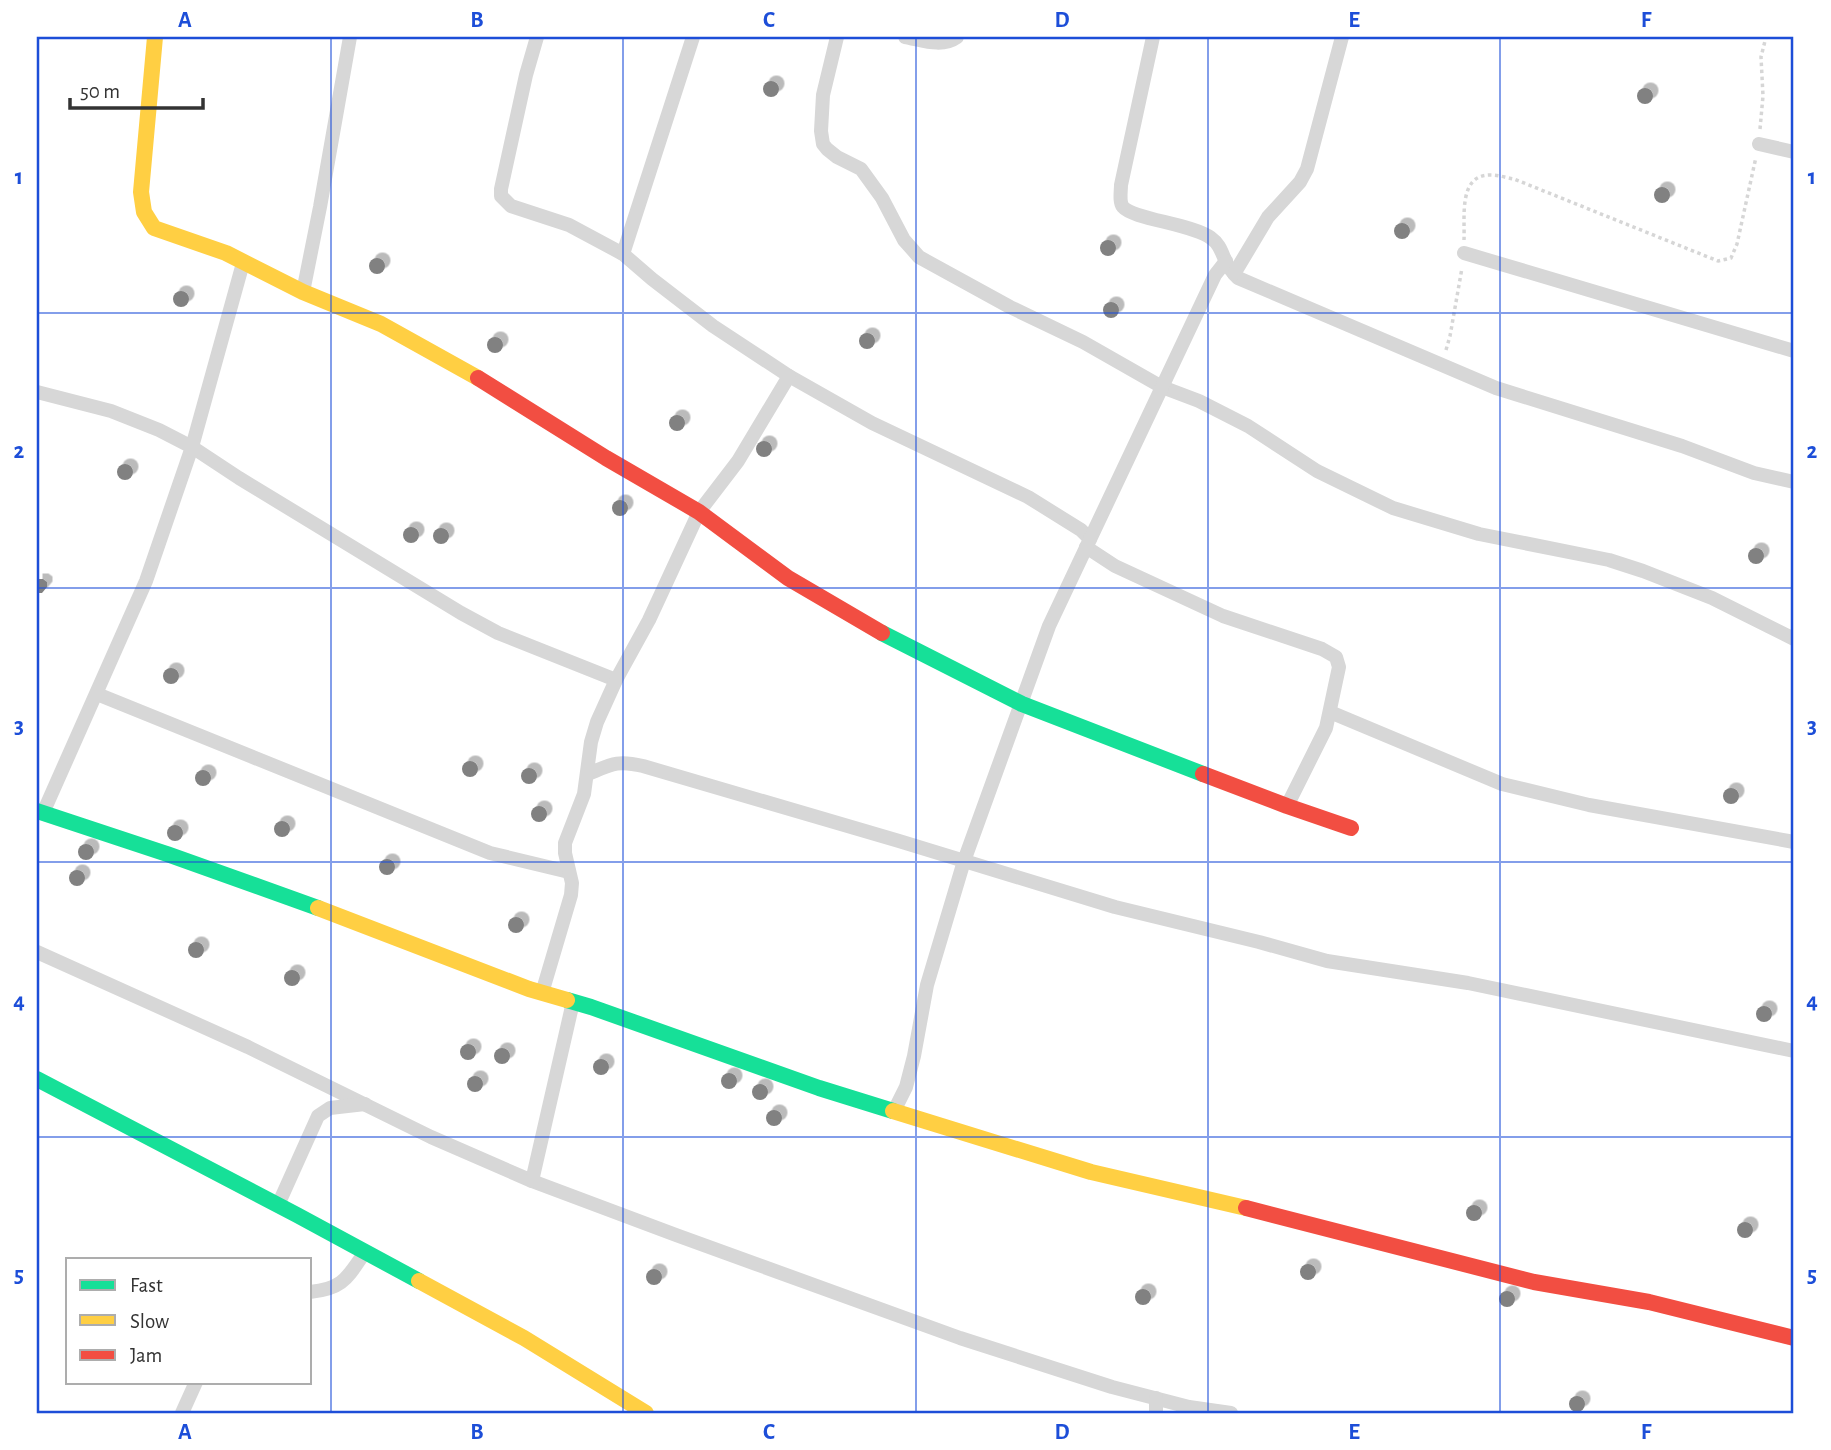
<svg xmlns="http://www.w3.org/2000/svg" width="1831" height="1450" viewBox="0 0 1831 1450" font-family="'Alegreya Sans',sans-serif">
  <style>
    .building { fill: #818181; filter: url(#shadow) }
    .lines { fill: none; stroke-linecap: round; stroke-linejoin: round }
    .path { stroke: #d6d6d6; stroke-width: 3.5; stroke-dasharray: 3.5 3.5; stroke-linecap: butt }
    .street { stroke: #d7d7d7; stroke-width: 14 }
    .fast { stroke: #16e098; stroke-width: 16 }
    .slow { stroke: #ffcf43; stroke-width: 16 }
    .jam { stroke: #f24e42; stroke-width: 16 }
    .grid { fill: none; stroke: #1d4ed8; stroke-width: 2; stroke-opacity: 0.55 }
    .neatline { fill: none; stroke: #1d4ed8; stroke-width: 2.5 }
    .grid-label { font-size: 23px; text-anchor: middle; font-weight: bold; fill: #1d4ed8 }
  </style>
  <defs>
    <filter id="shadow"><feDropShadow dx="5.5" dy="-5.5" stdDeviation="0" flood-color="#0004"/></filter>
  </defs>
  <rect width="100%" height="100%" fill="#fff"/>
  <g class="building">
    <circle cx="771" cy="89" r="8"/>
    <circle cx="1645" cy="96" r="8"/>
    <circle cx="1662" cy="195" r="8"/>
    <circle cx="1402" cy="231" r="8"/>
    <circle cx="1108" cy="248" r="8"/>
    <circle cx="377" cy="266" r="8"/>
    <circle cx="181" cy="299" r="8"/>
    <circle cx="1111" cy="310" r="8"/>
    <circle cx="867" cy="341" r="8"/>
    <circle cx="495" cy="345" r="8"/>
    <circle cx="677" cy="423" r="8"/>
    <circle cx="764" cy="449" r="8"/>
    <circle cx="125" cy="472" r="8"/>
    <circle cx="620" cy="508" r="8"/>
    <circle cx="411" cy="535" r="8"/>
    <circle cx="441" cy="536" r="8"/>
    <circle cx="1756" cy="556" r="8"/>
    <polygon points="37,579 43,579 47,582 47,587 42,593 37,593"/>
    <circle cx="171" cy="676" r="8"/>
    <circle cx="470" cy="769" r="8"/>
    <circle cx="529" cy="776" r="8"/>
    <circle cx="203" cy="778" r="8"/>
    <circle cx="1731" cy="796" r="8"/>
    <circle cx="539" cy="814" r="8"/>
    <circle cx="282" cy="829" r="8"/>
    <circle cx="175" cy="833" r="8"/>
    <circle cx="86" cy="852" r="8"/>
    <circle cx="387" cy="867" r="8"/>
    <circle cx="77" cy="878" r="8"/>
    <circle cx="516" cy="925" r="8"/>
    <circle cx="196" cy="950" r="8"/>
    <circle cx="292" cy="978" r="8"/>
    <circle cx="1764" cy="1014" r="8"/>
    <circle cx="468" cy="1052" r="8"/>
    <circle cx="502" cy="1056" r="8"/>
    <circle cx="601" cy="1067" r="8"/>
    <circle cx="729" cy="1081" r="8"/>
    <circle cx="475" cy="1084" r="8"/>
    <circle cx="760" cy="1092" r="8"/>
    <circle cx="774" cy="1118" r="8"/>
    <circle cx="1474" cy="1213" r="8"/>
    <circle cx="1745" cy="1230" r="8"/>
    <circle cx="1308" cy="1272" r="8"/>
    <circle cx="654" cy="1277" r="8"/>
    <circle cx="1143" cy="1297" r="8"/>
    <circle cx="1507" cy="1299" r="8"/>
    <circle cx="1577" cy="1404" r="8"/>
  </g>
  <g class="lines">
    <g class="path">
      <polyline points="1760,129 1763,96 1761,57 1766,37"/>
      <path d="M1464,240C1465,217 1458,174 1491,175C1499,175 1507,178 1514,179L1718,261L1731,258L1737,244L1756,157"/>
      <polyline points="1446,350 1450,336 1462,268"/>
    </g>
    <g class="street">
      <polyline points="537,37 526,75 501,189 501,196 511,206 569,225 623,254 652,279 713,326 789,376 872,423 1028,497 1081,530 1090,539"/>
      <polyline points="837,37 823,95 821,131 823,144 827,149 837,157 861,169 882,198 904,240 919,257 1010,307 1083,342 1162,387 1199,401 1248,426 1317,471 1393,508 1479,534 1609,560 1643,571 1712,598 1794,639"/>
      <path d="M905,37C922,40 942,48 957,37"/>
      <path d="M1153,37L1121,185C1121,191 1119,202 1123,207C1133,219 1192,224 1211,238C1221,245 1222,255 1228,266C1231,270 1235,275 1238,278L1496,388L1682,446L1754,473L1794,482"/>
      <polyline points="1759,144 1794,152"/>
      <polyline points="1464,253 1794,351"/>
      <polyline points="623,254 693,37"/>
      <polyline points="1234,274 1268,217 1300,182 1307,169 1342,37"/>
      <polyline points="303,292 320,207 350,37"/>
      <polyline points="37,392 111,411 159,430 192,447 239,478 461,613 498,633 616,680"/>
      <polyline points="1086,547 1115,566 1223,616 1322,649 1336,657 1339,667 1326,728 1287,806"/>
      <polyline points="97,694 490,853 569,872"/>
      <polyline points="1330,712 1502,784 1589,805 1794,842"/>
      <path d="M588,774C612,764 617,760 643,766L899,841L1115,907L1259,942L1327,961L1468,983L1794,1051"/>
      <polyline points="43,813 146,581 192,447 243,263"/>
      <polyline points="37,952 248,1047 431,1137 532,1181 676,1235 960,1338 1112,1387 1189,1407 1231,1413"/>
      <polyline points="542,993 571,895 572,883 565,853 565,843 584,794 591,742 597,722 616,680 649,620 699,512 738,461 789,376"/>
      <polyline points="894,1111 906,1087 914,1056 927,985 964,861 1049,626 1215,275 1226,261"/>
      <polyline points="532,1181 573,1002"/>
      <polyline points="278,1205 318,1116 330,1108 365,1104"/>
      <path d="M310,1292C343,1289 347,1278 365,1252"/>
      <polyline points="182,1413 196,1382"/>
      <polyline points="1156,1413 1156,1398"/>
    </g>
    <g class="fast">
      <polyline points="882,633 1022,704 1203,774"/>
      <polyline points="37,811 167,854 318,908"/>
      <polyline points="567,1000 591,1007 819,1088 893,1111"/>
      <polyline points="37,1079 297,1215 419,1281"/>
    </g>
    <g class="slow">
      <polyline points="155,37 141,192 144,212 154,228 226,253 303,292 381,324 478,378"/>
      <polyline points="318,908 529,989 567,1000"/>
      <polyline points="893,1111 1091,1172 1246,1208"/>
      <polyline points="419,1281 524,1338 646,1413"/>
    </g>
    <g class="jam">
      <polyline points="478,378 606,458 699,512 788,578 882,633"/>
      <polyline points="1203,774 1287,806 1351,828"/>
      <polyline points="1246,1208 1534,1282 1649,1302 1794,1338"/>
    </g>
  </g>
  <path class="grid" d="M331,37V1413M623,37V1413M916,37V1413M1208,37V1413M1500,37V1413M37,313H1794M37,588H1794M37,862H1794M37,1137H1794"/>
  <rect width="1831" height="1450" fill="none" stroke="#ffffff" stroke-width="77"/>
  <rect x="66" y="1258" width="245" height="126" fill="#ffffff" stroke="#adadad" stroke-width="2"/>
  <rect x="80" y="1280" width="35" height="10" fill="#16e098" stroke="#adadad" stroke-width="2"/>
  <text x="130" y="1292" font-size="21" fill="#333333">Fast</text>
  <rect x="80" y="1315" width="35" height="10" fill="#ffcf43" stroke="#adadad" stroke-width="2"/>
  <text x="130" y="1328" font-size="21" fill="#333333">Slow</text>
  <rect x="80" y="1350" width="35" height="10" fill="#f24e42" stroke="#adadad" stroke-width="2"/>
  <text x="130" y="1362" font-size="21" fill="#333333">Jam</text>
  <path d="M70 98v10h133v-10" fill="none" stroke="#333333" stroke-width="3.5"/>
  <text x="80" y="98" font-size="21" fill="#333333" stroke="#ffffff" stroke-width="5" paint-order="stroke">50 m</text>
  <rect x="38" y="38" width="1754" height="1374" class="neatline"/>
  <g class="grid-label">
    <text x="185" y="27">A</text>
    <text x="477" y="27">B</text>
    <text x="769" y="27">C</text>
    <text x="1062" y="27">D</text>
    <text x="1354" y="27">E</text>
    <text x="1646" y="27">F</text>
    <text x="19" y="184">1</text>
    <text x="1812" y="184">1</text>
    <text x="19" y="458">2</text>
    <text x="1812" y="458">2</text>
    <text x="19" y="733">3</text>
    <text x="1812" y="733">3</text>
    <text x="19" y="1008">4</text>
    <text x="1812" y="1008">4</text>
    <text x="19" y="1282">5</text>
    <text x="1812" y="1282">5</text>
    <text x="185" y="1439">A</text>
    <text x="477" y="1439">B</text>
    <text x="769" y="1439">C</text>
    <text x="1062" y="1439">D</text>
    <text x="1354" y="1439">E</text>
    <text x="1646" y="1439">F</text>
  </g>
</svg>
